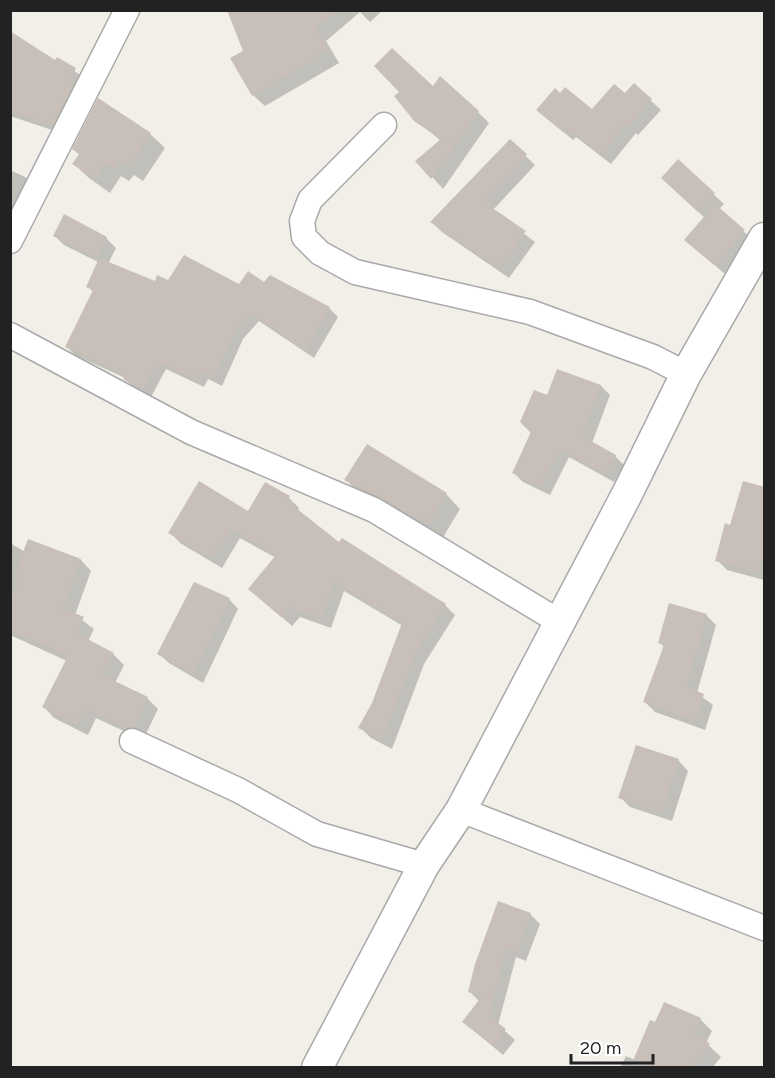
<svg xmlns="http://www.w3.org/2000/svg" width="775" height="1078" viewBox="0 0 775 1078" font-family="Figtree,sans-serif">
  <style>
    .shadow { fill: #0003 }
    .building { fill: #c7bfb8 }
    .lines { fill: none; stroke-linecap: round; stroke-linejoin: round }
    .minor-casing { stroke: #a9a9a9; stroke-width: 27 }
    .tertiary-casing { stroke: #a9a9a9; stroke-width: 33 }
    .minor { stroke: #fff; stroke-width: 24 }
    .tertiary { stroke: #fff; stroke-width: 30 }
  </style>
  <rect width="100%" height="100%" fill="#f2efe9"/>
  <g class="shadow">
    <polygon points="228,10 383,10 370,22 360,12 326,41 339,63 265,106 253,95 245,51"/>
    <polygon points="10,48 56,62 57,59 83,77 61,133 10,116"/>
    <polygon points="634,85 661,110 638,135 636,133 611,164 576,137 573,140 548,119 561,95 592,111 625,95"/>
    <polygon points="433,89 478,112 489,123 443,189 418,161 441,141 416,120"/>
    <polygon points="150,134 165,148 143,181 134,175 129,181 121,176 110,193 89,178 74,164"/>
    <polygon points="510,141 535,165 493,210 535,242 509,278 442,232 432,222"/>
    <polygon points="679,162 724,204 719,209 753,240 725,274 696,249 705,218 673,188"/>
    <polygon points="10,170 25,177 39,191 10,223"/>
    <polygon points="54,235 106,238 116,248 108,264 156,283 240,286 265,284 329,308 338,317 314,358 259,321 243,339 222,386 208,379 204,387 166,369 151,397 134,388 125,378 75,355 67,347 93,292 88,286 98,262 64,245"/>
    <polygon points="558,371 601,386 610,395 592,443 615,456 624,465 614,482 569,457 550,495 523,482 513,472"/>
    <polygon points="346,480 446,494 460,509 442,539 361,494"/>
    <polygon points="265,484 289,498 299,508 297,511 339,544 445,605 455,615 424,664 392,749 371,738 360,727 373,704 403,626 344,591 331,628 300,617 292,626 250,589 276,558 240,538 222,568 180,543 170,532 248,513"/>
    <polygon points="764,489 764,580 727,570 717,560 731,527"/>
    <polygon points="10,543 25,552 81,560 91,571 75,615 94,629 88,641 113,654 124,665 115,683 147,698 158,709 144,738 139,738 96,718 88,735 54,718 44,707 67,661 10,635"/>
    <polygon points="229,599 238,609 203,683 169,663 159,654"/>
    <polygon points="706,615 716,625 697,693 713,705 705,730 655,712 645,702 664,647 660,643"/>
    <polygon points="637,747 679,761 688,771 672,821 630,807 620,797"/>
    <polygon points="530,914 540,924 526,961 516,957 498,1025 515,1040 503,1055 464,1022 480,1002 470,992"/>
    <polygon points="700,1019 712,1031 706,1043 721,1057 712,1068 620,1068 626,1056 635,1060 656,1024"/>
  </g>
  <g class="building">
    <polygon points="227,10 336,10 315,29 328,50 252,96 230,58 243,51"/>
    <polygon points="10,31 55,60 57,57 76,68 70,79 74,82 53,126 10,111"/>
    <polygon points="392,48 433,86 440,76 479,111 431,179 415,161 441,139 414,121 394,96 399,92 374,66"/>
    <polygon points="634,83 652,99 627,127 625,125 600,155 566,128 563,132 536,110 555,88 560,93 565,87 592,109 614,84 625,93"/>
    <polygon points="98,98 151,133 128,167 119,161 114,168 106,163 95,179 72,164 79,154 72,149"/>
    <polygon points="510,139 527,154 482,201 526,231 499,269 430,222"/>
    <polygon points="678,159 715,193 698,212 661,178"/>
    <polygon points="715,204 745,230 714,265 684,240"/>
    <polygon points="64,214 107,237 96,258 53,236"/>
    <polygon points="184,255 239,284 248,271 264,282 270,275 330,307 305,350 250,313 235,330 213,378 199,371 195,380 157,362 142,390 123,379 126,375 65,347 93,290 86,287 99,258 155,281 157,275 168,280"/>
    <polygon points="557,369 601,385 582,436 616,455 605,474 560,449 540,487 512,473 531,433 520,422 534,390 547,395"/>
    <polygon points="367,444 447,493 427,525 381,498 344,480"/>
    <polygon points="199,481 248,511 265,482 290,496 287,501 339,542 342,538 446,604 415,654 382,739 358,728 372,703 402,623 334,582 321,619 289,607 281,617 248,589 276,555 230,529 211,559 168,533"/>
    <polygon points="743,481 765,487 765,547 758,571 715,561 725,523 730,525"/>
    <polygon points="28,539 81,559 63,608 84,617 76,633 114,653 102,675 148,697 133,727 127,728 85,708 76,725 42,707 68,656 10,630 10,599 19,580 13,578"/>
    <polygon points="194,582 230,598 193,675 157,654"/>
    <polygon points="669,603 707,614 686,687 704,694 695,721 643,702 664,645 658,643"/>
    <polygon points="636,745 679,759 662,812 618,798"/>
    <polygon points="498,901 531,913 517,952 506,948 489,1016 506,1029 493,1046 462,1022 482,996 468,992 475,964"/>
    <polygon points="664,1002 701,1018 695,1032 710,1044 691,1068 630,1068 650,1020 655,1022"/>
  </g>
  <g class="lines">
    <defs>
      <g id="minor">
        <polyline points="384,125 310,200 302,221 304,237 320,253 355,272 530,312 653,357 686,374"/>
        <polyline points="10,241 127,10"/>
        <polyline points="10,335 191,432 374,510 558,621"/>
        <polyline points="132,741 238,790 317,834 424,865"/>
        <polyline points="461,810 764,928"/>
      </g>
      <polyline id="tertiary" points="317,1068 424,865 461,810 626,496 686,374 764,238"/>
    </defs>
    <use href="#minor" class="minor-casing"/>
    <use href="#tertiary" class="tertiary-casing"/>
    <use href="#minor" class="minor"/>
    <use href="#tertiary" class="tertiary"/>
  </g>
  <rect width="775" height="1078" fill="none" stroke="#222222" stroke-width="24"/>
  <path d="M571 1054v9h82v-9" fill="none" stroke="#222222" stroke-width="3"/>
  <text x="580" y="1054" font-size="18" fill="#222222" stroke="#ffffff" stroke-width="4.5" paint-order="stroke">20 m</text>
</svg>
